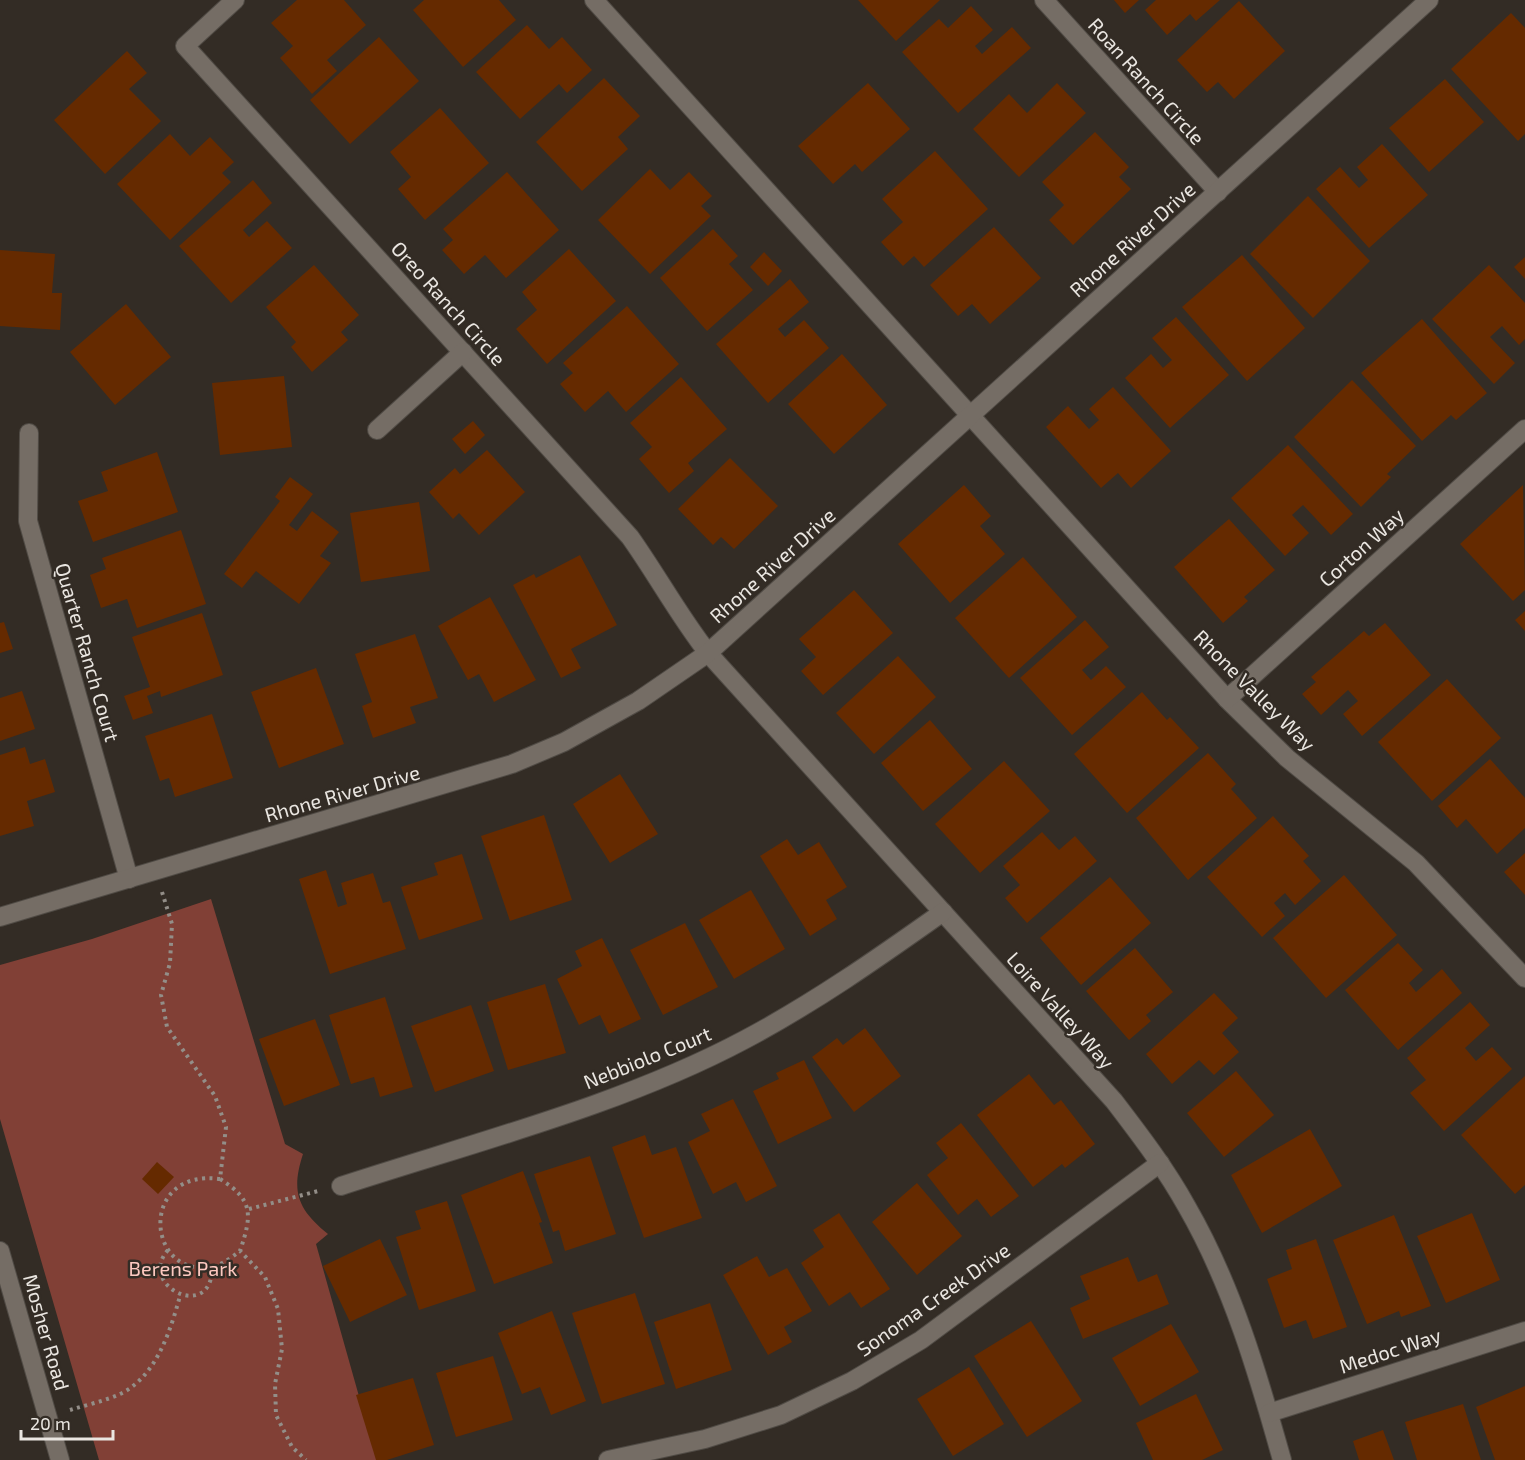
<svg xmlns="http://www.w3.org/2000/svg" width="1525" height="1460" viewBox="0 0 1525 1460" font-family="'Exo 2',sans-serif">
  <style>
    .green { fill: #814036 }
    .building { fill: #652a00 }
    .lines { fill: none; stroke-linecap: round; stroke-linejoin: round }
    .street-casing { stroke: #504b45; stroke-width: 20 }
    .path { stroke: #938e88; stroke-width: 4; stroke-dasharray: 3 4.5; stroke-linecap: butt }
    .street { stroke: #756d65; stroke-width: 18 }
    .labels { text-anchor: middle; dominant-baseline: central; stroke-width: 5; stroke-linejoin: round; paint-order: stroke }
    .street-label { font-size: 20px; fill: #eae6e1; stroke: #332c25 }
    .park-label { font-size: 20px; fill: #fdc9c0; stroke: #332c25 }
  </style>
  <rect width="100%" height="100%" fill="#332c25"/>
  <path class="green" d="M211,899L285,1144L303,1154C291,1191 297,1209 328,1234L316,1244L377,1460H99L0,1119V965L92,939Z"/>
  <g class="building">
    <polygon points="297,0 344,0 366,25 327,60 337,71 312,94 280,58 293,46 271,23"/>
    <polygon points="424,0 499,0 516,20 463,67 413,10"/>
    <polygon points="858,0 940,0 896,41"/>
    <polygon points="1114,0 1139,0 1125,13"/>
    <polygon points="1156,0 1220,0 1196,21 1190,14 1167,35 1145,10"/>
    <polygon points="1239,1 1285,51 1234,99 1218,82 1207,92 1177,60"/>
    <polygon points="971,6 993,30 975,46 982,54 1012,27 1031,48 958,113 902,52 939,19 948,28"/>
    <polygon points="1511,13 1525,28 1525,134 1518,141 1451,69"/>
    <polygon points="527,25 549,49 562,37 592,70 567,93 559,84 520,119 476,72"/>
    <polygon points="379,37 419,81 350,144 310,100"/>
    <polygon points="127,51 147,73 129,89 161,121 105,174 54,120"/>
    <polygon points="604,78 640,116 618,137 628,149 582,191 536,142"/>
    <polygon points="1445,79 1484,122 1429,172 1389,128"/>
    <polygon points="868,83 910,129 862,172 855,164 833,184 798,146"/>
    <polygon points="1057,83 1086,113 1019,177 973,129 1009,94 1027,113"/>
    <polygon points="440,108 489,163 425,220 398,189 411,177 390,152"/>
    <polygon points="1095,132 1129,167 1119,177 1131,189 1073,245 1049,220 1064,205 1042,182"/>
    <polygon points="170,134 190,156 210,137 234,162 222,173 231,182 170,240 117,184"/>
    <polygon points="1382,144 1428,195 1369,248 1316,189 1340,167 1359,188 1368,180 1357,167"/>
    <polygon points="935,151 988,209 924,267 914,256 903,266 881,242 903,222 882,199"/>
    <polygon points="650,169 670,190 689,172 712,196 701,206 711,216 650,274 598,220"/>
    <polygon points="507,172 559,230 506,278 485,255 464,274 442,250 453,240 443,229"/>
    <polygon points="253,180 272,203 243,230 249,237 267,221 292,248 231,303 179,246"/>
    <polygon points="1308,196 1370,261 1313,318 1250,254"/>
    <polygon points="994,227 1041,278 990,324 972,304 958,316 930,285"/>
    <polygon points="713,229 738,256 729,264 753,290 707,331 660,278"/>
    <polygon points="569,249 616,301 547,364 516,329 537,310 522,292"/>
    <polygon points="0,250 55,254 52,293 62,293 60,330 0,326"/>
    <polygon points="764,252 782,271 768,286 750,267"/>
    <polygon points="1242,255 1305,328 1247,381 1182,307"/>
    <polygon points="1525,257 1525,279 1514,267"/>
    <polygon points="314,265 359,315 341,332 348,340 312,372 291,347 296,342 266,307"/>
    <polygon points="1489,265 1525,303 1525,339 1519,345 1502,326 1490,337 1515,363 1494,384 1432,319"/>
    <polygon points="790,279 809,302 778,329 785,337 804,320 829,348 768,403 716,344"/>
    <polygon points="126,304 171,357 115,405 70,352"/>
    <polygon points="627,306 679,364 626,412 608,391 585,412 560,384 573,373 563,363"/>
    <polygon points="1176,317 1229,375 1170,428 1125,378 1151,354 1163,368 1172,360 1152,338"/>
    <polygon points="1422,319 1487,393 1456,420 1451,415 1422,441 1361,373"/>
    <polygon points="842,354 887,405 834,454 788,404"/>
    <polygon points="284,376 292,447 220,455 212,383"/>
    <polygon points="681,377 727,429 688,463 694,471 669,493 639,459 652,447 630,423"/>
    <polygon points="1352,380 1416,446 1387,474 1391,477 1361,507 1294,437"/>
    <polygon points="1113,387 1171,451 1131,488 1118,473 1101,488 1046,427 1068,406 1089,429 1099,420 1089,409"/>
    <polygon points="473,421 485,435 465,454 452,439"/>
    <polygon points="1288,445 1353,514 1331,535 1303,505 1292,515 1309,533 1285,556 1231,498"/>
    <polygon points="487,450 525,492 479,535 459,513 453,519 429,492 455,468 460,474"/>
    <polygon points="157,452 178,512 93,542 78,501 108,491 101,472"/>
    <polygon points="730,458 778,506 734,549 721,537 713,545 678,509"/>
    <polygon points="290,477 313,494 289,525 297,531 312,511 339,532 320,556 331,563 299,604 256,571 242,588 224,574 280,501 275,497"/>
    <polygon points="964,485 991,516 980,526 1005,554 950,603 898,544"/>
    <polygon points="1523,485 1525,590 1513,601 1460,544"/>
    <polygon points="419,502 430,571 361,582 350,513"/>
    <polygon points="1229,519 1275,570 1244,597 1248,601 1223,623 1174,567"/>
    <polygon points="181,530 206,604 137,628 127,599 101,608 90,575 106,569 102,558"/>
    <polygon points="580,555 617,625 571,649 581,668 561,678 513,585 534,574 536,578"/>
    <polygon points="1023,557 1077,617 1009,678 955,618"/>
    <polygon points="854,590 893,633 823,695 801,671 816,657 799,639"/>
    <polygon points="490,597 536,680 494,702 479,674 468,680 438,626"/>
    <polygon points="1525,611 1525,631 1515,620"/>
    <polygon points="202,613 223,675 161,697 160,691 147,696 153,713 133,720 124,696 150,687 132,637"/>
    <polygon points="1085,620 1109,647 1082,670 1091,680 1106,666 1126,687 1072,735 1020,678"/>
    <polygon points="4,622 13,649 0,653 0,623"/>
    <polygon points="1385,623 1431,675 1362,736 1343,714 1358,701 1348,690 1321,715 1302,694 1316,682 1311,677 1364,631 1369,636"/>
    <polygon points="415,634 438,698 410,707 416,723 373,738 362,706 372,702 355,654"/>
    <polygon points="898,656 936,697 874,754 836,713"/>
    <polygon points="316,668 344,744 279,768 251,692"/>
    <polygon points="1447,679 1501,738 1432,801 1378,742"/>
    <polygon points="22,691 35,729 0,741 0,698"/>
    <polygon points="1142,692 1167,720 1170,717 1199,748 1127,813 1074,754"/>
    <polygon points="212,714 233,778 175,797 169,778 160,781 145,736"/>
    <polygon points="930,720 972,769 923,811 881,763"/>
    <polygon points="25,747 30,764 45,759 55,792 27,801 34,826 0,836 0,755"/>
    <polygon points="1208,753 1236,784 1231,789 1257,818 1188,880 1136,818"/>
    <polygon points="1490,759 1525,798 1525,828 1497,854 1466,819 1457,828 1438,806"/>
    <polygon points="1004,761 1050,811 980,873 935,824"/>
    <polygon points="620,774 658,834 610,863 573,804"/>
    <polygon points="544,815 572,900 510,921 481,836"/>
    <polygon points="1273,816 1309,856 1303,861 1321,881 1295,905 1285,893 1274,903 1285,916 1262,937 1207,877"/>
    <polygon points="1042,832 1059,850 1075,836 1097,861 1027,923 1005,898 1020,885 1003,866"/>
    <polygon points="787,839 798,855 819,842 847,887 826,900 837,919 810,936 760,856"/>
    <polygon points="1525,853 1525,895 1504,872"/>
    <polygon points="462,854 483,919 419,940 401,887 438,875 434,863"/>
    <polygon points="326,870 338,907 347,904 341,883 373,873 383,903 390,901 406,949 330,974 299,879"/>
    <polygon points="1344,875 1397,935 1326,998 1273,938"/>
    <polygon points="1110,877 1151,923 1081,985 1040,938"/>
    <polygon points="751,890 785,949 734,979 699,920"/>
    <polygon points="685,923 718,987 663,1015 630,950"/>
    <polygon points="602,938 641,1019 609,1034 600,1015 579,1025 557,979 582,966 575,951"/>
    <polygon points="1398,943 1423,970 1409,983 1416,992 1442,969 1462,993 1398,1050 1345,990"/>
    <polygon points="1135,948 1173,992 1146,1015 1151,1021 1129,1040 1086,991"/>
    <polygon points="545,984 566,1053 508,1070 487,1002"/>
    <polygon points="1214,993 1238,1018 1222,1033 1239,1052 1214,1075 1199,1060 1172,1084 1146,1054"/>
    <polygon points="385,997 413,1087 380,1097 374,1077 351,1084 329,1015"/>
    <polygon points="1470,1002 1490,1025 1465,1048 1476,1061 1492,1047 1512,1069 1444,1131 1410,1093 1426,1080 1407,1058"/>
    <polygon points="471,1005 494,1071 435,1092 411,1026"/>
    <polygon points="315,1019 340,1085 284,1106 259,1039"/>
    <polygon points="865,1028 901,1076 854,1112 812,1057 837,1038 843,1045"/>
    <polygon points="804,1060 832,1118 778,1144 753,1091 779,1079 776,1073"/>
    <polygon points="1236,1071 1274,1115 1224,1157 1187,1113"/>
    <polygon points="1029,1074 1054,1105 1061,1100 1095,1144 1065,1168 1062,1164 1033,1187 977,1115"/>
    <polygon points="1525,1076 1525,1185 1515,1194 1461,1135"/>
    <polygon points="733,1099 777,1186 746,1202 736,1182 713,1194 688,1142 710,1131 701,1114"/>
    <polygon points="961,1123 1019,1196 991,1217 977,1199 958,1215 927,1175 948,1158 936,1143"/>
    <polygon points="1310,1129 1342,1186 1262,1233 1231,1175"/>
    <polygon points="645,1135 652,1155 676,1147 702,1218 644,1238 612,1147"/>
    <polygon points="590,1156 616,1234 565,1251 559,1230 553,1232 534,1174"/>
    <polygon points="157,1162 174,1177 158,1194 142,1179"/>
    <polygon points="523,1171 542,1222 539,1223 553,1263 494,1284 461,1195"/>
    <polygon points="917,1183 962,1236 917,1275 872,1222"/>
    <polygon points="447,1201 476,1291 419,1310 396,1237 421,1229 415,1211"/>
    <polygon points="839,1213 890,1289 861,1308 850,1292 829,1306 801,1263 824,1247 813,1230"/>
    <polygon points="1472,1213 1500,1280 1446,1303 1417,1236"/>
    <polygon points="1394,1215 1431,1306 1401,1317 1399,1311 1367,1324 1333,1240"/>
    <polygon points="380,1239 407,1295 350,1322 323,1266"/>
    <polygon points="1316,1239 1347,1327 1313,1339 1306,1320 1284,1328 1267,1279 1292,1269 1286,1250"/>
    <polygon points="757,1256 769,1277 787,1268 812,1311 784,1327 792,1342 768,1355 723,1275"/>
    <polygon points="1128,1257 1138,1282 1157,1274 1169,1304 1083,1339 1070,1308 1090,1299 1080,1276"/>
    <polygon points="635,1293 665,1384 602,1404 572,1313"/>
    <polygon points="710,1303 732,1370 676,1389 654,1322"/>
    <polygon points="552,1311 586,1401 551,1415 540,1387 522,1394 498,1333"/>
    <polygon points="1031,1321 1082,1401 1027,1437 974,1356"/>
    <polygon points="1171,1324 1199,1372 1140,1406 1112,1358"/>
    <polygon points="493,1356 513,1420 456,1437 436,1373"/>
    <polygon points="969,1367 1004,1424 953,1456 917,1399"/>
    <polygon points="413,1378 434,1445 387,1460 376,1460 356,1395"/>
    <polygon points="1525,1386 1525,1460 1495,1460 1476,1407"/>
    <polygon points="1196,1394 1223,1450 1202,1460 1153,1460 1136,1423"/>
    <polygon points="1463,1404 1481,1460 1417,1460 1405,1422"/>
    <polygon points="1383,1430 1394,1460 1359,1460 1353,1441"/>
  </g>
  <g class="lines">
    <defs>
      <g id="street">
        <path d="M235,0L185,46L630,537C657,575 679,616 708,653L1114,1101C1140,1135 1166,1169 1187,1207C1232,1285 1258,1374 1282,1460"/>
        <polyline points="594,0 1227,699 1287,758 1416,863 1525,978"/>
        <polyline points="1044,0 1218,192"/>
        <polyline points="377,430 463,352"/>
        <polyline points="29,433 28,521 129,879"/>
        <polyline points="1227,699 1525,429"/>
        <polyline points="0,917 512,764 564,742 638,701 708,653 1429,0"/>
        <path d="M341,1186C472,1143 622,1105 744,1040C814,1003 878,958 943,912"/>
        <polyline points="0,1251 60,1460"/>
        <polyline points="1269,1413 1525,1331"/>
        <polyline points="608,1460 705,1439 781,1415 852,1381 921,1340 1160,1163"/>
      </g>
    </defs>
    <use href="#street" class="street-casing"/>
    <g class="path">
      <path d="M162,892L172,924L170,963L161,995L167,1027L215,1096L226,1127L220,1179C138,1168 146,1278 211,1267C222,1265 232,1257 240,1251L265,1277L278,1309L282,1349L275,1384L276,1415L292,1447L306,1460"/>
      <path d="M220,1179C254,1200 252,1215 240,1251"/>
      <polyline points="249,1209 318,1191"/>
      <path d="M168,1250C136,1286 213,1323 212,1267"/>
      <path d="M70,1410C86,1405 105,1401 120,1394C156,1377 170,1332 180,1296"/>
    </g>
    <use href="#street" class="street"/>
  </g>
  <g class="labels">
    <g class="street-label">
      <text transform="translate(1147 81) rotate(48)">Roan Ranch Circle</text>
      <text transform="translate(1132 239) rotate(-42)">Rhone River Drive</text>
      <text transform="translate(449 303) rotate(48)">Oreo Ranch Circle</text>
      <text transform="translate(1361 547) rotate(-42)">Corton Way</text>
      <text transform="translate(772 565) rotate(-42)">Rhone River Drive</text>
      <text transform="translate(88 652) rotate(74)">Quarter Ranch Court</text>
      <text transform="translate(1255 690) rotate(45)">Rhone Valley Way</text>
      <text transform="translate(342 793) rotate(-16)">Rhone River Drive</text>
      <text transform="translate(1061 1010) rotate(48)">Loire Valley Way</text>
      <text transform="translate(647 1057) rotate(-22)">Nebbiolo Court</text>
      <text transform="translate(933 1299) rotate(-35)">Sonoma Creek Drive</text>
      <text transform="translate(47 1332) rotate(74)">Mosher Road</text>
      <text transform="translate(1390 1350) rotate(-18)">Medoc Way</text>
    </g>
    <g class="park-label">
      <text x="183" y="1268">Berens Park</text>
    </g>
  </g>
  <path d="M21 1430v9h92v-9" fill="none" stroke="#eae6e1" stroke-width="3"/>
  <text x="30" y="1430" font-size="18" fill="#eae6e1" stroke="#332c25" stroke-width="4.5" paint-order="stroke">20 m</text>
</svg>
